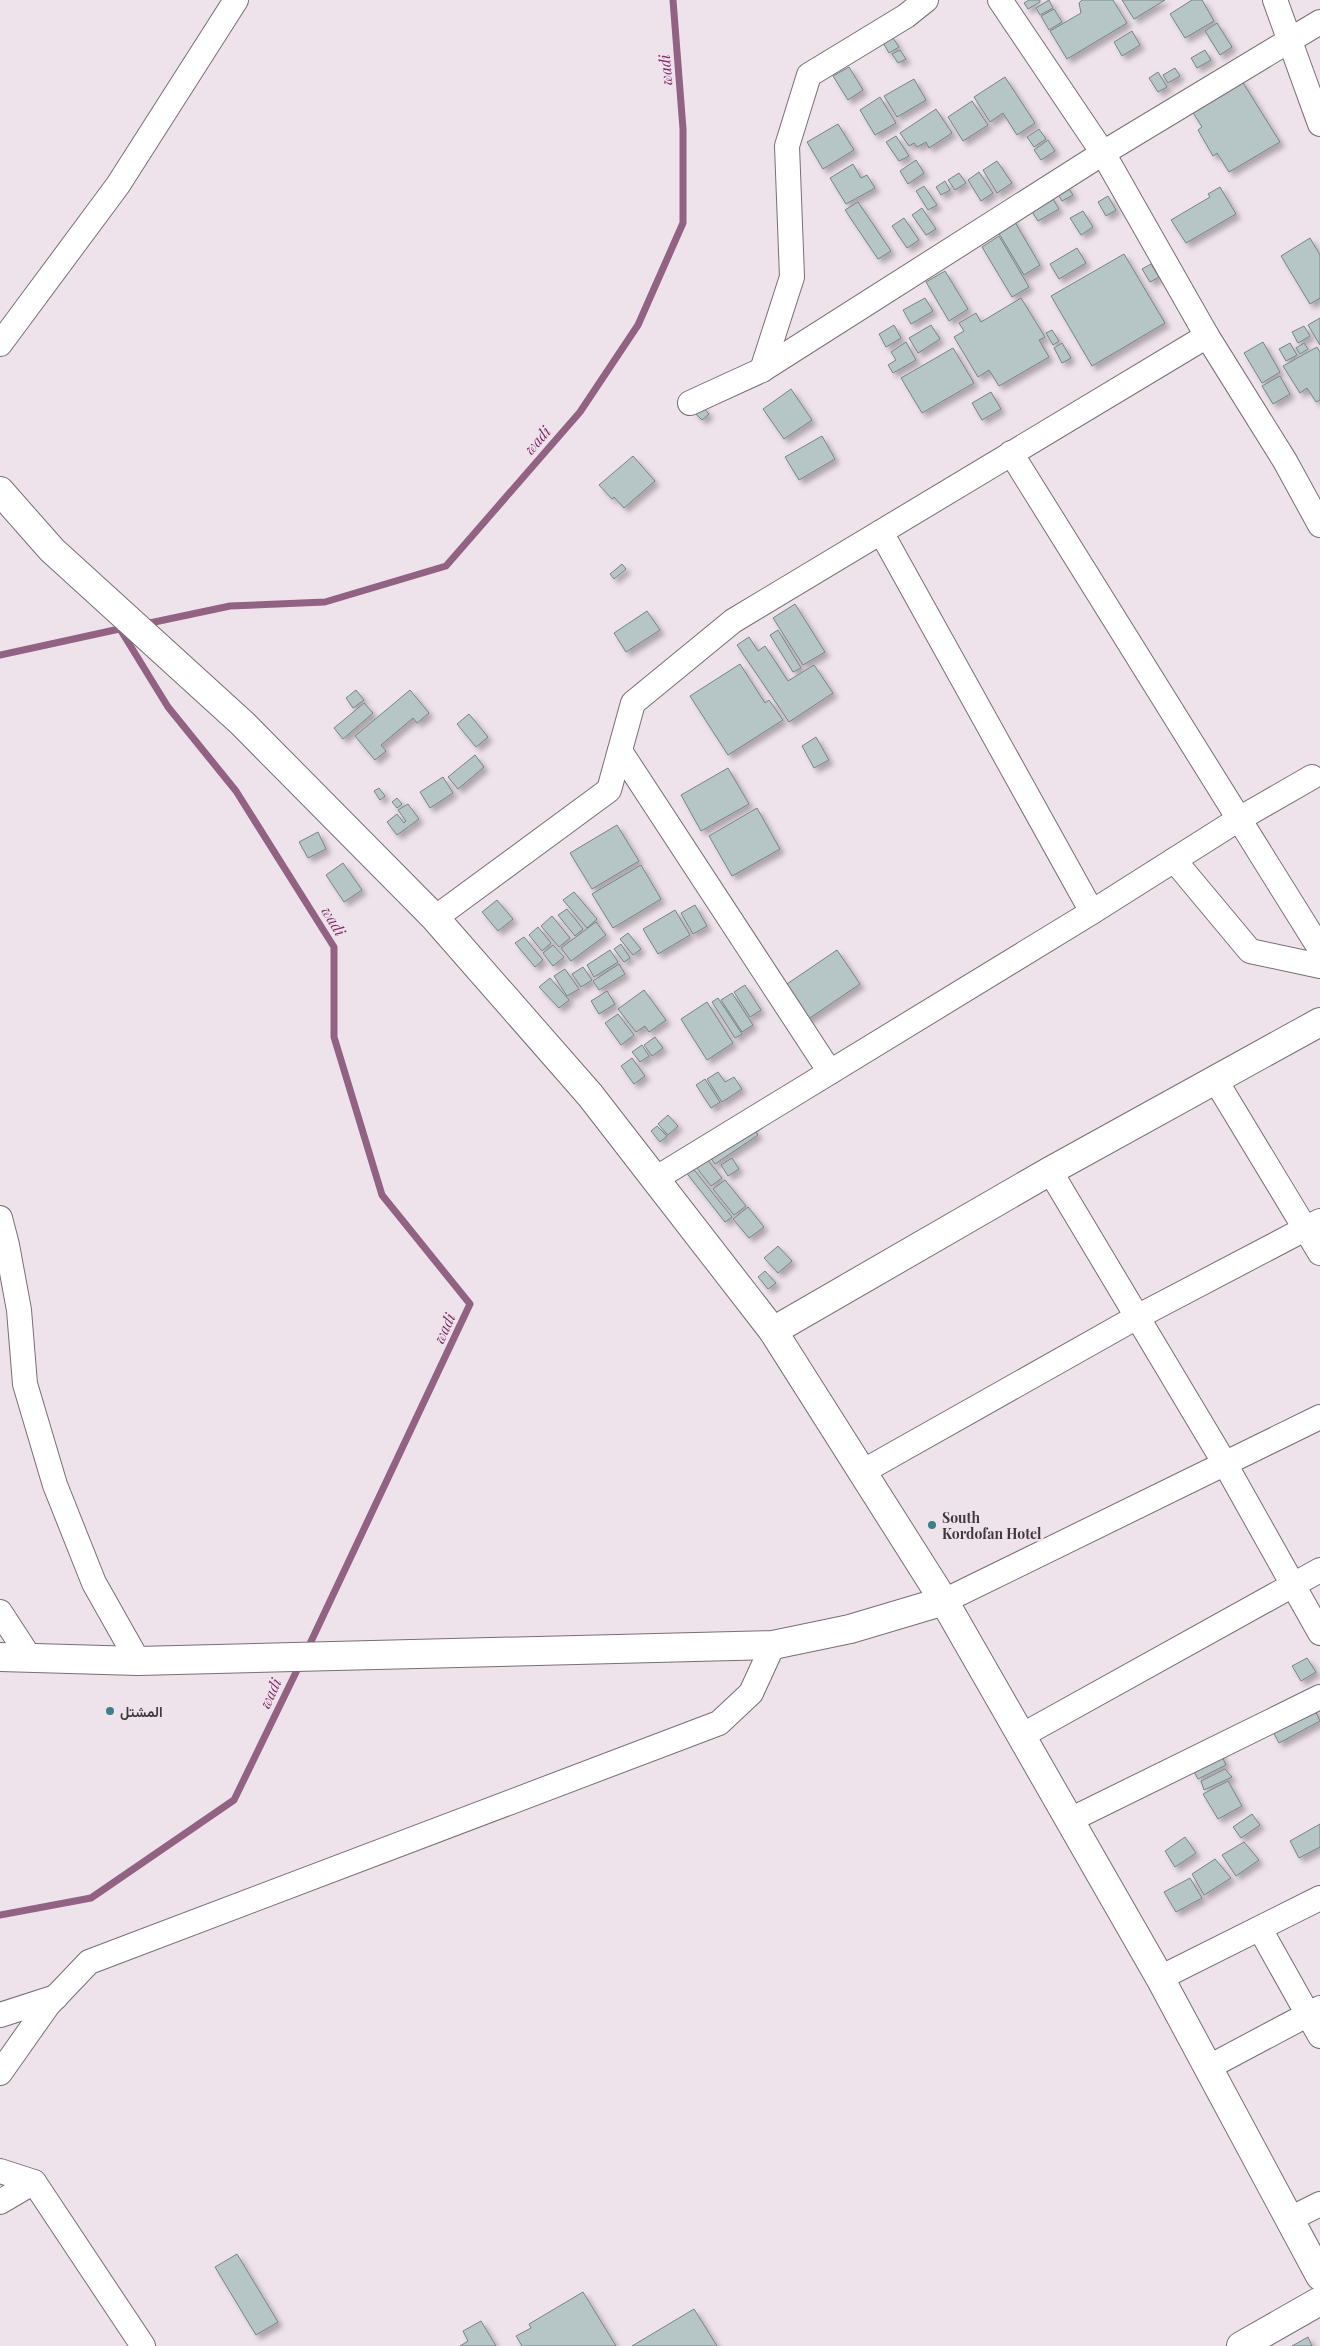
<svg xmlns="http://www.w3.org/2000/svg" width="1320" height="2346" viewBox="0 0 1320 2346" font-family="'Playfair Display',Vazirmatn,serif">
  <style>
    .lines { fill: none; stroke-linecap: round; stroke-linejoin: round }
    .stream { stroke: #926283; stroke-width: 7 }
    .building { fill: #b6c6c6; stroke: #768485; filter: url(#shadow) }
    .street-casing { stroke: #786e74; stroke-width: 26 }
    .secondary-casing { stroke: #786e74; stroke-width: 30 }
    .street { stroke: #fff; stroke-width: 24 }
    .secondary { stroke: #fff; stroke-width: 28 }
    .poi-dot { fill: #388184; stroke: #efe3eb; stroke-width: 2 }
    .labels { text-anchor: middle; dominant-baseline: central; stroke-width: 5; stroke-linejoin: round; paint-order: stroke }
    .poi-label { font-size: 14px; font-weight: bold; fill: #3d393c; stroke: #efe3eb; text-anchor: start }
    .water-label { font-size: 15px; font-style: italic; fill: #7a2a65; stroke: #efe3eb }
  </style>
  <defs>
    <filter id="shadow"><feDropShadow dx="4.5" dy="4.5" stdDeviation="2.5" flood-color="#0004"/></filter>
  </defs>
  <rect width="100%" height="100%" fill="#efe3eb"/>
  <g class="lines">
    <g class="stream">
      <polyline points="145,624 230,606 325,602 446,566 580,412 638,325 683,223 683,129 673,0"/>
      <polyline points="120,629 168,707 236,791 334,947 334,1037 382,1195 470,1304 307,1650"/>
      <polyline points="0,655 124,628"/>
      <polyline points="0,1915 91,1898 234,1800 300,1664"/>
    </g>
  </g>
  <g class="building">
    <polygon points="1029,0 1040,0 1040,2 1028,9 1024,3"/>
    <polygon points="1049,0 1053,8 1040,15 1036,8"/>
    <polygon points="1082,0 1113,0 1127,23 1067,59 1050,31 1081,13 1079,3"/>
    <polygon points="1122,0 1165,0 1134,19"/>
    <polygon points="1192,0 1202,0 1214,21 1185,38 1170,14"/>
    <polygon points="1054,9 1062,22 1049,30 1041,16"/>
    <polygon points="1217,23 1232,47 1220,55 1205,31"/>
    <polygon points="1132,31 1140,45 1122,56 1114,42"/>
    <polygon points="891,35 899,47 889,53 882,41"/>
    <polygon points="900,50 906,59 898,63 892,54"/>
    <polygon points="1205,50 1211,60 1197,68 1191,58"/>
    <polygon points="849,67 863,90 848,100 833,76"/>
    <polygon points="1175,68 1180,76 1168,83 1163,75"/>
    <polygon points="1158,72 1167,87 1158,92 1149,78"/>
    <polygon points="1005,77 1035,123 1017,135 1003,113 990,122 974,97"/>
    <polygon points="1240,78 1280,142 1229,172 1217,153 1213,156 1198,130 1202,127 1190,108"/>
    <polygon points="914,79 926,100 897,117 884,96"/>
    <polygon points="880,97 896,123 875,135 860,110"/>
    <polygon points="972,101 988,125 963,141 948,117"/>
    <polygon points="936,109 952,133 929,148 926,142 917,147 914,143 909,146 900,133"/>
    <polygon points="838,124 854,150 823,169 807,142"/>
    <polygon points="1039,129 1046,139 1034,147 1027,137"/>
    <polygon points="896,136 909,156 899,161 886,142"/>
    <polygon points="1048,140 1055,151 1041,160 1034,150"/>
    <polygon points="916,160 924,173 908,184 900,171"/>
    <polygon points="997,161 1012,183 997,193 983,170"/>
    <polygon points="853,164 861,178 867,175 875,188 846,204 830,178"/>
    <polygon points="979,172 993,193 981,201 968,180"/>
    <polygon points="959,173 966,183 955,190 948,180"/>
    <polygon points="945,181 950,190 941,195 936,187"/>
    <polygon points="1066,184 1073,195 1062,201 1055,190"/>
    <polygon points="924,186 937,205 928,210 916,191"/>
    <polygon points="1220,187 1236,214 1186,243 1171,220 1210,197 1208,194"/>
    <polygon points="1050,194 1059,209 1038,221 1029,207"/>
    <polygon points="1108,196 1116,210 1106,216 1098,202"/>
    <polygon points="858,202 891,251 878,259 845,210"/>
    <polygon points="922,208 936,229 926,235 912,215"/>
    <polygon points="1083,211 1093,227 1081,235 1070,218"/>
    <polygon points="1012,217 1040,265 1024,275 995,227"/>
    <polygon points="904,218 919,240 907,248 892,226"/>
    <polygon points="999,236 1029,287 1012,297 982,247"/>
    <polygon points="1310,238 1320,255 1320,298 1310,304 1281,256"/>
    <polygon points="1077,248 1086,263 1059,279 1050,264"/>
    <polygon points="1124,254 1165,323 1092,366 1051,296"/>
    <polygon points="1151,264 1159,277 1150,282 1142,269"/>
    <polygon points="945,271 968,309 949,321 926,282"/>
    <polygon points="925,298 933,311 911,324 903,310"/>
    <polygon points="1021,298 1045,337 1039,340 1049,357 999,386 989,370 978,377 954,337 964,331 959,323 976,313 981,322"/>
    <polygon points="1320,318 1320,345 1308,325"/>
    <polygon points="894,325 901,338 886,347 879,334"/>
    <polygon points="931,325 940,339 918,353 909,338"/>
    <polygon points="1304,326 1310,336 1298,343 1292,332"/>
    <polygon points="1052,330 1059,341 1053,345 1046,333"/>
    <polygon points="906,342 916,360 893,373 888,365 896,360 891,352"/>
    <polygon points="1263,342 1280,372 1262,383 1244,353"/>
    <polygon points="1062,343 1071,358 1062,363 1054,348"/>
    <polygon points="1290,343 1297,355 1286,361 1279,349"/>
    <polygon points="1304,343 1308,349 1300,354 1296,348"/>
    <polygon points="1317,347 1320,352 1320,400 1316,402 1307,388 1300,393 1283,366"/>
    <polygon points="953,348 974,383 922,413 901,378"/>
    <polygon points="1280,376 1290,394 1273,404 1262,386"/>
    <polygon points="791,389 812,420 784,439 763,409"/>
    <polygon points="991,392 1001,409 982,420 972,403"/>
    <polygon points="699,403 709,414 702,420 692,410"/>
    <polygon points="822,436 835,459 799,480 785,457"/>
    <polygon points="633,456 655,481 624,508 614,497 612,499 599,485"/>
    <polygon points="622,564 626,569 614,579 610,574"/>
    <polygon points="795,604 825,652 803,665 773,618"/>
    <polygon points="647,611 660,630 626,652 614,633"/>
    <polygon points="778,630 801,668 793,672 770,635"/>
    <polygon points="749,637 758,651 765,646 788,681 814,665 833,693 789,722 737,645"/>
    <polygon points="740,664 765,703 769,700 783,720 728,755 690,696"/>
    <polygon points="356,690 364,700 353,708 346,698"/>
    <polygon points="410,690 429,713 417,723 413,718 381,745 386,751 375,760 355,736"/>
    <polygon points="364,703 373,713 343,739 334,728"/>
    <polygon points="469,714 488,737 476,747 457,724"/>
    <polygon points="816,737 829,760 814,768 802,746"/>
    <polygon points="475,755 484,767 458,789 448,777"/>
    <polygon points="728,768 749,804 701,831 681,795"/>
    <polygon points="443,777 453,793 430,808 420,792"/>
    <polygon points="379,788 385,796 380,800 374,791"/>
    <polygon points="397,798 402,804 397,808 392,802"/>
    <polygon points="408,804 419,819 397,835 387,822 397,814 404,823 406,821 398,810"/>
    <polygon points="757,808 780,849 732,876 709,836"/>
    <polygon points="617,825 639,861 592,889 570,853"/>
    <polygon points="318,832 326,849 308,858 299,842"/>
    <polygon points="343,863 362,890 344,902 326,875"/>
    <polygon points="641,865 661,899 613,928 592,894"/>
    <polygon points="574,892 597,919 587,928 563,900"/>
    <polygon points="497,900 513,919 498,931 482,912"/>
    <polygon points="695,905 707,926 693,934 681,913"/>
    <polygon points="567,909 583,929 575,936 558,915"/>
    <polygon points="675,910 690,935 658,954 643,929"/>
    <polygon points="552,916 570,938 559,947 541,926"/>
    <polygon points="596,922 606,935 571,961 561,948"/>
    <polygon points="538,927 551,943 542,951 529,935"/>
    <polygon points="628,933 641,949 633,955 620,939"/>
    <polygon points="524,937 543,960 535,967 515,943"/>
    <polygon points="621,944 630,958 624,962 614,949"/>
    <polygon points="553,945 564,957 553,966 543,953"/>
    <polygon points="610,950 618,962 594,977 587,965"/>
    <polygon points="837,950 860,984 807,1020 784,986"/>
    <polygon points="619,964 625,974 599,990 593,981"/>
    <polygon points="583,967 592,980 581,987 572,974"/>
    <polygon points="565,969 579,989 567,996 554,976"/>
    <polygon points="550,978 569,1000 559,1008 539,987"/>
    <polygon points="745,985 761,1010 750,1017 734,992"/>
    <polygon points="644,990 666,1020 649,1032 645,1026 636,1032 618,1009"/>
    <polygon points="607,991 615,1004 599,1014 591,1001"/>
    <polygon points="732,993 753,1025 742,1032 721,1000"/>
    <polygon points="718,998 742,1034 735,1038 712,1002"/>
    <polygon points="707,1002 733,1043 707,1060 681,1019"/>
    <polygon points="618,1014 634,1035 621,1045 605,1023"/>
    <polygon points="655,1037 663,1048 652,1056 644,1045"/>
    <polygon points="642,1045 649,1056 640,1062 632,1052"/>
    <polygon points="632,1058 645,1076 634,1084 621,1066"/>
    <polygon points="718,1072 725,1082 734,1077 742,1089 722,1102 707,1079"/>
    <polygon points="705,1079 720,1102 711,1108 696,1085"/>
    <polygon points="668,1115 678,1126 668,1135 658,1124"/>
    <polygon points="750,1124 758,1135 715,1164 707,1153"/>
    <polygon points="657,1126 667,1136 660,1142 651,1131"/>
    <polygon points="703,1154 722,1178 711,1186 693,1163"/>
    <polygon points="732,1158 739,1169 728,1176 721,1165"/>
    <polygon points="691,1166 732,1217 725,1222 685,1171"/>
    <polygon points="725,1180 746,1206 734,1215 713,1189"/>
    <polygon points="748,1207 764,1227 749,1238 733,1219"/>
    <polygon points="778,1246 792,1261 778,1273 764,1258"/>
    <polygon points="765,1271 776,1283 768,1289 758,1277"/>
    <polygon points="1307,1658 1316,1672 1301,1681 1292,1666"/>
    <polygon points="1313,1706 1320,1721 1279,1743 1270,1726"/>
    <polygon points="1220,1752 1226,1765 1198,1779 1191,1766"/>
    <polygon points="1225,1769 1232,1777 1204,1790 1201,1781"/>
    <polygon points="1228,1781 1242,1806 1218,1819 1203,1794"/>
    <polygon points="1252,1814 1260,1825 1241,1838 1233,1827"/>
    <polygon points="1320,1824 1320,1847 1299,1858 1290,1841"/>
    <polygon points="1185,1837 1196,1853 1175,1867 1165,1851"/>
    <polygon points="1244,1842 1259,1860 1236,1876 1222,1855"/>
    <polygon points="1215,1859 1231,1878 1204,1895 1192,1874"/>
    <polygon points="1190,1878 1202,1898 1176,1912 1164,1892"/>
    <polygon points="237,2254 278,2322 256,2335 215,2267"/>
    <polygon points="583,2292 616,2346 522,2346 516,2336 531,2328 529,2324"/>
    <polygon points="694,2309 717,2346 632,2346"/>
    <polygon points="481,2321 496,2346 460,2346 468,2341 463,2331"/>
    <polygon points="1308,2337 1312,2346 1292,2346"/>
  </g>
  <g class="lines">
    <defs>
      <g id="street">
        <polyline points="1000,0 1103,153 1207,336 1285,461 1320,525"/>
        <polyline points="1275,0 1320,124"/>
        <polyline points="0,344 118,185 236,0"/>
        <polyline points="762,370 792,277 787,146 809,75 906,16 926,0"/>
        <polyline points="690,403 762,370 1103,153 1320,22"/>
        <polyline points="1011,453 1320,949"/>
        <polyline points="881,532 1092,912"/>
        <polyline points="620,751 830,1072"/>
        <polyline points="1174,860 1250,951 1320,966"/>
        <polyline points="435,918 609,790 633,703 733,621 1207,336"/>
        <polyline points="1216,1081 1320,1253"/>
        <polyline points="1050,1171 1224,1462 1320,1633"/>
        <polyline points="655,1179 1092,912 1239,819 1312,777"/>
        <polyline points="0,1218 7,1245 19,1310 25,1384 55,1485 94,1583 138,1661"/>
        <polyline points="862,1472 1137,1317 1320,1221"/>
        <polyline points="944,1601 1320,1417"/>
        <polyline points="0,1612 30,1658"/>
        <polyline points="1021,1736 1320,1570"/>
        <polyline points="1070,1820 1320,1697"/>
        <polyline points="1260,1929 1320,2036"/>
        <polyline points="1160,1978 1320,1898"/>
        <polyline points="0,2015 56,1997"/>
        <polyline points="1209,2067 1320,2008"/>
        <polyline points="0,2073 48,2005 89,1962 719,1723 751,1693 773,1645"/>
        <polyline points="0,2171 34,2182 143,2346"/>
        <polyline points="0,2202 34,2182"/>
        <polyline points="1290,2219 1320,2204"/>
      </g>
      <g id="secondary">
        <polyline points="0,491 52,550 242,723 435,918 590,1095 773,1331 944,1601 1160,1978 1320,2276"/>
        <polyline points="773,1331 1050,1171 1320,1022"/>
        <polyline points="0,1657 138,1661 773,1645 850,1629 944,1601"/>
        <polyline points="1241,2346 1320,2301"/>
      </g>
    </defs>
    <use href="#street" class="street-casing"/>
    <use href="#secondary" class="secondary-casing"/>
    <use href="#street" class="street"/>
    <use href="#secondary" class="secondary"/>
  </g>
  <g class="poi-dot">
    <circle cx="932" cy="1525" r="5"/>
    <circle cx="110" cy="1711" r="5"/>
  </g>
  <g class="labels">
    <g class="poi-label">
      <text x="942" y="1517">South<tspan x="942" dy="16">Kordofan Hotel</tspan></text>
      <text x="120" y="1711">المشتل</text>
    </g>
    <g class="water-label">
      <text transform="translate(665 70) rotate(-95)">wadi</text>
      <text transform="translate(537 440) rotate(-49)">wadi</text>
      <text transform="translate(334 921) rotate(59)">wadi</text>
      <text transform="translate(444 1328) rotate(-65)">wadi</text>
      <text transform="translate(270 1693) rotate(-65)">wadi</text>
    </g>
  </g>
</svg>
